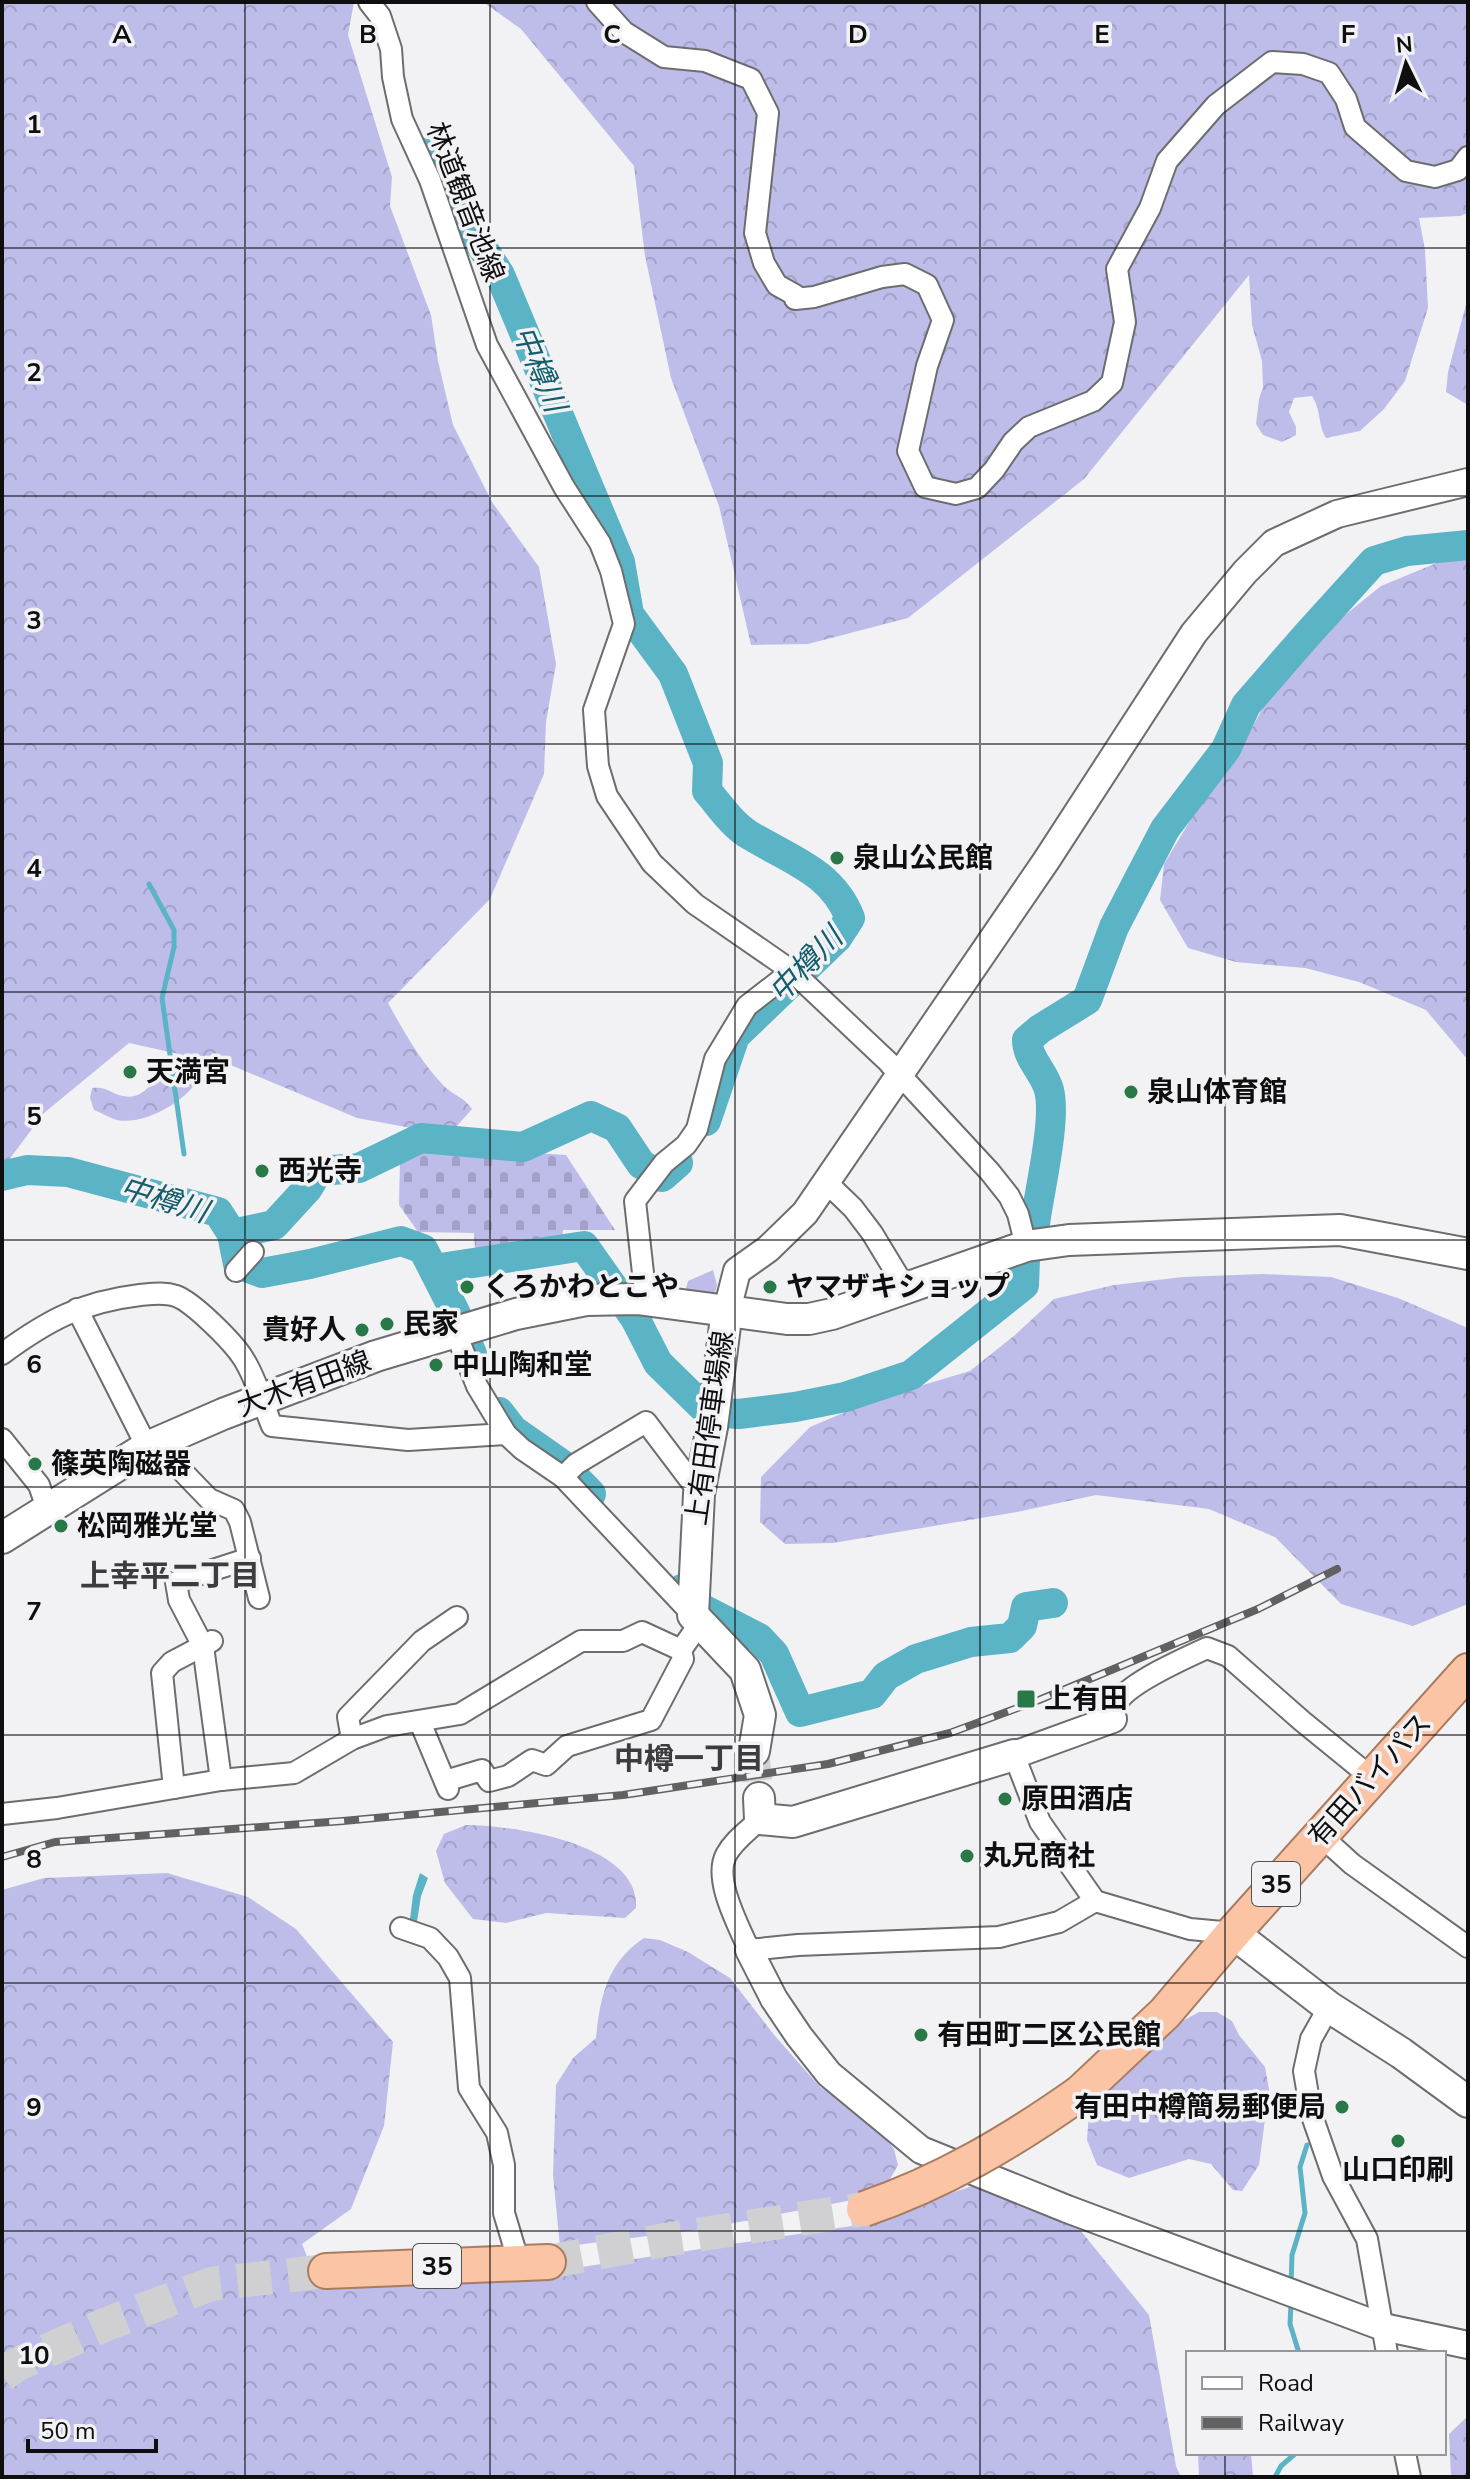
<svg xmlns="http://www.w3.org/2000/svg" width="1470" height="2479" viewBox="0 0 1470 2479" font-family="'Nunito Sans','Noto Sans JP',sans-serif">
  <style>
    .green { fill: #bebdea }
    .forest { fill: url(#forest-crowns) }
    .cemetery { fill: url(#cemetery-stones) }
    .water { fill: #5bb3c6 }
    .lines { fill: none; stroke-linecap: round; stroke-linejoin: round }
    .stream { stroke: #5bb3c6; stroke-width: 5 }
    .river { stroke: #5bb3c6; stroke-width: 30 }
    .secondary-tunnel { stroke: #d0d0d3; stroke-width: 30; stroke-dasharray: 30 15; stroke-linecap: butt }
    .trunk-tunnel { stroke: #d0d0d3; stroke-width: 34; stroke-dasharray: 34 17; stroke-linecap: butt }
    .minor-casing { stroke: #6d6d6f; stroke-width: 24 }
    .tertiary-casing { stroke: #6d6d6f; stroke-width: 30 }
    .secondary-casing { stroke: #6d6d6f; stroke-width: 34 }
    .trunk-casing { stroke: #a87c61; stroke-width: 38 }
    .minor { stroke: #fff; stroke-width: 20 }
    .tertiary { stroke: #fff; stroke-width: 26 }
    .secondary { stroke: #fff; stroke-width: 30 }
    .trunk { stroke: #fbc4a4; stroke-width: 34 }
    .rail-casing { stroke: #616162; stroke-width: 8 }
    .rail { stroke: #f2f2f5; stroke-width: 5; stroke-dasharray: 15; stroke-linecap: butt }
    .trunk-bridge-casing { stroke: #a87c61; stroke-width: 38; stroke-linecap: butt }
    .trunk-bridge { stroke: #fbc4a4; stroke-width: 34 }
    .grid { fill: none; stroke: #0f0f10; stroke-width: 2; stroke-opacity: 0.55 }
    .poi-dot { fill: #297848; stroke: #f2f2f5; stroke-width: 3 }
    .labels { text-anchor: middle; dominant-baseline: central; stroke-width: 7; stroke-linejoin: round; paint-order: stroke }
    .shield { fill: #f2f2f5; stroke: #535355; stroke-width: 2 }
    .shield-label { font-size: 26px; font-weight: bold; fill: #0f0f10 }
    .street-label { font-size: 28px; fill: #0f0f10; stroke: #f2f2f5 }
    .poi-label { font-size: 28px; font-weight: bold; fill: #0f0f10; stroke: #f2f2f5; text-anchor: start }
    .water-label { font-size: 30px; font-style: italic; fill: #145d6b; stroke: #f2f2f5 }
    .neighbourhood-label { font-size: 30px; font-weight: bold; fill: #3c3c3e; stroke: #f2f2f5 }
    .grid-label { font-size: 26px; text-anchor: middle; font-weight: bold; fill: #0f0f10; stroke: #f2f2f5; stroke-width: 7; stroke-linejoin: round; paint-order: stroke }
  </style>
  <defs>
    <pattern id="forest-crowns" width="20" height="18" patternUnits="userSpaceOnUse" patternTransform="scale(2)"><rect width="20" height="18" fill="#bebdea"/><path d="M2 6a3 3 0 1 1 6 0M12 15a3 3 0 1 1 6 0" fill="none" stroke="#a2a1c8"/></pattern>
    <pattern id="cemetery-stones" width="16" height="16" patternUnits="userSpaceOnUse" patternTransform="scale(2)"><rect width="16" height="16" fill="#bebdea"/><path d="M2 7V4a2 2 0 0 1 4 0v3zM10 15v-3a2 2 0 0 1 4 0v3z" fill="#a2a1c8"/></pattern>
  </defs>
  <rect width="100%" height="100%" fill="#f2f2f5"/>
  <polygon class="green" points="713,1270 717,1285 715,1293 710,1295 688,1292 686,1288 688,1281"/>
  <g class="forest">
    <path d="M2,2H354L348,35L392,177L390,206L431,315L438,361L453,425L492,502L539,567L556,664L546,722L544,774L490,899L388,1003C404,1032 421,1062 444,1086C454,1096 463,1096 472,1109L449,1135L357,1118L233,1066L129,1043L44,1113L2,1169Z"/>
    <path d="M483,2H1468V213L1460,216L1419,218L1425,250L1428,308L1405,381L1384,409L1360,431L1326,438C1317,423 1322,412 1312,396L1294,398L1289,412L1296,427V435L1282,442L1263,435L1256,424L1259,399L1263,387L1262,361L1252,325L1249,275L1084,479L908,618L808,644L751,645L719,506L671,378L645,256L634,166L521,29Z"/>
    <polygon points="1468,297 1468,405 1446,392 1448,372"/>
    <polygon points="1468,550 1468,1060 1426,1010 1359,982 1305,968 1236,962 1188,948 1160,900 1164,864 1214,781 1253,726 1288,661 1381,586"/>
    <path d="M179,1059L196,1062L201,1074C191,1099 145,1126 117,1120C110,1118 102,1113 94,1110L90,1098L92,1088C108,1086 109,1093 123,1096C145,1101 155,1078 165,1064Z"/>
    <polygon points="1262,1274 1331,1277 1398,1298 1468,1328 1468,1604 1413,1626 1341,1604 1275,1537 1209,1509 1096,1495 1017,1512 833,1543 785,1544 760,1522 761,1477 810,1427 876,1399 970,1371 1015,1335 1054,1299 1114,1285 1183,1277"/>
    <path d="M466,1825C511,1825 641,1843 636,1908L625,1918L546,1913L506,1923L473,1919L445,1883L436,1851L444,1834Z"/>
    <polygon points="167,1873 248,1897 296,1929 393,2042 384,2126 351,2209 302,2244 318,2284 562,2270 858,2225 972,2186 1072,2220 1149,2315 1176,2466 1181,2477 2,2477 2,1890 44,1878"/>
    <path d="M644,1938L660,1940L688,1952L730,1978L775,2036L820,2087L867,2115L894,2149L898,2165L889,2181L852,2200L703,2229L560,2247L553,2175L556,2085L573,2058L596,2038C600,1998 607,1962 644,1938Z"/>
    <polygon points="1199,2012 1217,2012 1232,2021 1239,2035 1265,2067 1269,2089 1259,2165 1242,2191 1233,2190 1211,2164 1189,2159 1129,2178 1097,2165 1087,2140 1089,2111 1179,2023"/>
    <polygon points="1468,2416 1468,2477 1451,2477 1449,2434"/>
    <polygon points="1198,2453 1251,2453 1253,2477 1199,2477"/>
  </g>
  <polygon class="cemetery" points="424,1146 566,1155 615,1230 563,1230 562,1240 475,1248 474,1233 418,1232 399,1205 400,1159"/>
  <polygon class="water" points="420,1873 428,1878 421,1896 416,1928 409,1927 413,1895"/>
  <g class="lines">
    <g class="stream">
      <polyline points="149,884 174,930 174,947 162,998 184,1154"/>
      <polyline points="1291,2285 1292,2255 1305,2213 1300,2167 1307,2145"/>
      <polyline points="1291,2303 1290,2324 1299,2353"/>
      <polyline points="1275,2477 1281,2466 1296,2453"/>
    </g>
    <g class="river">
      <path d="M425,153L445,190L500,275L620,562L629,614L673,674L708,763L707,791C720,806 733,826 751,836C791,860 832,872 850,918L837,938L735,1036L706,1121"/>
      <polyline points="2,1176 27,1170 68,1172 218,1212 232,1234 238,1264 262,1273 310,1264 401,1241 423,1249 455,1312 472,1354"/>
      <path d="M1034,1231C1038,1195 1057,1121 1049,1090C1044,1071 1027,1059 1027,1040L1040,1029L1087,1000L1114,927L1165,829L1226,749L1246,705L1306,636L1374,561L1407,551L1468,545"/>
      <polyline points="232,1234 274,1225 308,1188 318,1171 359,1168 421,1138 523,1147 591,1116 617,1128 641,1164 662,1177 678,1163"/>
      <polyline points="434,1269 584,1246 635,1318 658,1363 708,1412 739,1414 795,1407 845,1397 911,1375 1024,1285 1025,1260"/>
      <polyline points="499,1412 513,1430 563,1465 591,1494"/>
      <polyline points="682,1589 703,1609 759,1638 774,1654 800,1712 872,1694 886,1676 916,1659 971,1642 1010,1638 1022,1626 1026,1607 1053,1603"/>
    </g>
    <polyline class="secondary-tunnel" points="754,1751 759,1798"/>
    <g class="trunk-tunnel">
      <polyline points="548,2262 665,2240 864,2209"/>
      <polyline points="2,2375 18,2364 104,2325 211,2284 326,2271"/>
    </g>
    <defs>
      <g id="minor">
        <polyline points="369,2 380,16 391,49 393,77 402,119 430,180 487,345 564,487 600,543 611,571 624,624 594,710 598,766 607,796 652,863 695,904 792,971 900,1073"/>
        <polyline points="597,2 624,32 664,57 705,61 751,79 768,113 755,233 764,263 777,285 795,295 795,299 814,297 882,277 905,274 927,285 943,320 927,366 908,451 925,487 956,494 977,488 994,470 1013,442 1029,427 1093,401 1112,383 1125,322 1117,269 1150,208 1167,161 1216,105 1272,62 1303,64 1329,73 1346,99 1355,127 1406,171 1435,177 1458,170 1468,157"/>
        <polyline points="890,1064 990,1172 1009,1196 1018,1214 1026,1246"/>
        <polyline points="826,1182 853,1208 872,1233 906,1289"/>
        <polyline points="236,1271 253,1252"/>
        <polyline points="644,1282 635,1201 664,1163 686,1145 697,1129 715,1059 747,1006 792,971 801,978"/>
        <polyline points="77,1309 147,1447"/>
        <polyline points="455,1331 477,1386 506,1434 522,1449 563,1477 693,1615"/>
        <path d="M2,1354C48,1320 82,1302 140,1295C152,1294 164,1292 176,1296C193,1302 233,1342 243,1358C256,1378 263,1404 272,1426L408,1440L506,1434"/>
        <polyline points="2,1439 39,1485 47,1508"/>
        <polyline points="160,1442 182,1471 209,1499 234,1510 240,1522 259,1598"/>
        <polyline points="563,1477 576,1464 646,1422 699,1492"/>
        <path d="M1113,1719C1114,1714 1115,1705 1119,1700C1133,1681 1185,1658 1207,1648L1228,1656L1302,1721L1372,1778"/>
        <polyline points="420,1722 448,1789"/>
        <polyline points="352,1739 348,1717 422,1641 457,1617"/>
        <polyline points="1014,1755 1040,1822 1095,1901"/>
        <polyline points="221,1780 203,1646 179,1600 176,1582 250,1558"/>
        <polyline points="445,1781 482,1770 489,1781 508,1776 532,1760 546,1765 567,1746 651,1720 683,1659 681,1650"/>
        <polyline points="174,1788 162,1673 172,1662 212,1641"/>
        <polyline points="2,1814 57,1808 221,1780 294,1773 352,1739 387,1726 460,1714 581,1641 623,1641 642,1632 681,1650 700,1623"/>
        <path d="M760,1819C749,1830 734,1840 726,1855C713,1880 739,1926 749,1950L798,1945L999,1937L1059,1922L1095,1901L1190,1929L1233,1933"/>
        <polyline points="1320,1835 1352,1864 1468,1947"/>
        <polyline points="401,1928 430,1938 448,1957 460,1978 469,2088 497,2133 504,2165 504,2213 519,2263"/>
        <polyline points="1329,2007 1311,2039 1304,2071 1311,2113 1333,2176 1367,2239 1387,2353"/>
        <polyline points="1405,2453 1410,2477"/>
      </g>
      <g id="tertiary">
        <polyline points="727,1310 737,1271 768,1249 805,1213 1046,861 1194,633 1245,572 1274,543 1337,514 1468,482"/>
        <polyline points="1014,1755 1113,1719"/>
        <polyline points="749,1950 774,1999 799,2036 829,2074 921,2150 1067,2209 1383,2327 1468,2345"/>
      </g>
      <g id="secondary">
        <polyline points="727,1310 712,1427 699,1494 693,1615 745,1670 760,1715 754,1751"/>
        <polyline points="2,1538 147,1447 223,1414 376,1356 516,1314 586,1300 637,1299 787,1319 809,1319 832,1314 1026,1246 1069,1240 1340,1230 1468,1254"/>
        <polyline points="759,1798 760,1819 793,1822 1014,1755"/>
        <polyline points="1233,1933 1329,2007 1401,2053 1468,2102"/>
      </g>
      <g id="trunk">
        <polyline points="1080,2093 1165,2013 1233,1933 1468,1671"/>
        <polyline points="326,2271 548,2262"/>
      </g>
    </defs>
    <use href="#minor" class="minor-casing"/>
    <use href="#tertiary" class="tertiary-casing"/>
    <use href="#secondary" class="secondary-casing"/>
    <use href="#trunk" class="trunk-casing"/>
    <use href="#minor" class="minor"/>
    <use href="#tertiary" class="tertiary"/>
    <use href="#secondary" class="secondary"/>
    <use href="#trunk" class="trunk"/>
    <defs>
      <polyline id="rail" points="2,1857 55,1842 343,1821 623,1795 828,1764 950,1733 1039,1700 1258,1609 1337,1569"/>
    </defs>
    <use href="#rail" class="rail-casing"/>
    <use href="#rail" class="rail"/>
    <defs>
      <path id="trunk-bridge" d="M864,2209C943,2182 1012,2141 1080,2093"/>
    </defs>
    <use href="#trunk-bridge" class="trunk-bridge-casing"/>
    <use href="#trunk-bridge" class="trunk-bridge"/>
  </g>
  <path class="grid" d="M245,2V2477M490,2V2477M735,2V2477M980,2V2477M1225,2V2353M2,248H1468M2,496H1468M2,744H1468M2,992H1468M2,1240H1468M2,1487H1468M2,1735H1468M2,1983H1468M2,2231H1468M1225,2453V2477"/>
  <g class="poi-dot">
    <circle cx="837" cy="858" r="8"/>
    <circle cx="130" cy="1072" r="8"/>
    <circle cx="1131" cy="1092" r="8"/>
    <circle cx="262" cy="1171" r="8"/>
    <circle cx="467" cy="1287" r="8"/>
    <circle cx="770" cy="1287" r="8"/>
    <circle cx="387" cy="1324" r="8"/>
    <circle cx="362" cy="1330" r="8"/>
    <circle cx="436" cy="1365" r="8"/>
    <circle cx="35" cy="1464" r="8"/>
    <circle cx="61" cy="1526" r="8"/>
    <rect x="1016" y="1689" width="20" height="20" rx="4"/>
    <circle cx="1005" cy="1799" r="8"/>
    <circle cx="967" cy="1856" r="8"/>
    <circle cx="921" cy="2035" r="8"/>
    <circle cx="1342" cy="2107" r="8"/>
    <circle cx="1398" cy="2141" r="8"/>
  </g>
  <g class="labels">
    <g class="shield">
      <rect x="1252" y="1862" width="48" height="44" rx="6"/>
      <rect x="413" y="2244" width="48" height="44" rx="6"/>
    </g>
    <g class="shield-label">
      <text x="1276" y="1884">35</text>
      <text x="437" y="2266">35</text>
    </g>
    <g class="street-label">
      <text transform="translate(465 202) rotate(69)">林道観音池線</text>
      <text transform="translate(304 1384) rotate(-20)">大木有田線</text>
      <text transform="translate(710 1428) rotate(-82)">上有田停車場線</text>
      <text transform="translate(1370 1780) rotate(-48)">有田バイパス</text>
    </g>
    <g class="poi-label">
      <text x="853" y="858">泉山公民館</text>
      <text x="146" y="1072">天満宮</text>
      <text x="1147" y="1092">泉山体育館</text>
      <text x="278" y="1171">西光寺</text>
      <text x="483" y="1287">くろかわとこや</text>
      <text x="786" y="1287">ヤマザキショップ</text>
      <text x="403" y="1324">民家</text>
      <text x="346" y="1330" text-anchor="end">貴好人</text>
      <text x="452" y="1365">中山陶和堂</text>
      <text x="51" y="1464">篠英陶磁器</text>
      <text x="77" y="1526">松岡雅光堂</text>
      <text x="1044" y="1699">上有田</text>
      <text x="1021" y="1799">原田酒店</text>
      <text x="983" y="1856">丸兄商社</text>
      <text x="937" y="2035">有田町二区公民館</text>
      <text x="1326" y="2107" text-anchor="end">有田中樽簡易郵便局</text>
      <text x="1398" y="2170" text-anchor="middle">山口印刷</text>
    </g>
    <g class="water-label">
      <text transform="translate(539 369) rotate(67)">中樽川</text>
      <text transform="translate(806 965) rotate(-46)">中樽川</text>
      <text transform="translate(164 1200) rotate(17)">中樽川</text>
    </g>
    <g class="neighbourhood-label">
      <text x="170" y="1576">上幸平二丁目</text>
      <text x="689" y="1759">中樽一丁目</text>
    </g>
  </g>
  <g class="grid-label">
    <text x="122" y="43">A</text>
    <text x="368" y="43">B</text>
    <text x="612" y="43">C</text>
    <text x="858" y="43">D</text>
    <text x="1102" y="43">E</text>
    <text x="1348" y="43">F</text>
    <text x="34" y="133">1</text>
    <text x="34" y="381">2</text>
    <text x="34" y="629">3</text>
    <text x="34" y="877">4</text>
    <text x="34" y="1125">5</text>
    <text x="34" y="1373">6</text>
    <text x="34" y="1620">7</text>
    <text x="34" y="1868">8</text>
    <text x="34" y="2116">9</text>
    <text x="34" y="2364">10</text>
  </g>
  <rect width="1470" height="2479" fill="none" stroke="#0f0f10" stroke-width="8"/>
  <rect x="1186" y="2351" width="260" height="104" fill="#f2f2f5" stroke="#979799" stroke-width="2"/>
  <rect x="1202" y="2377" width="40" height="12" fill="#ffffff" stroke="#979799" stroke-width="2"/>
  <text x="1258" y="2391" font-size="24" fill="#0f0f10">Road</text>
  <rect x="1202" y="2417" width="40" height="12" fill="#616162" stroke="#979799" stroke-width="2"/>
  <text x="1258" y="2431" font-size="24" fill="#0f0f10">Railway</text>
  <g transform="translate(1406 64) rotate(355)" stroke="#f2f2f5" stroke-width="6" paint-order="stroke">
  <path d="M0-6L14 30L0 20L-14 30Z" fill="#0f0f10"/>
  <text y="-12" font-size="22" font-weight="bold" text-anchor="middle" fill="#0f0f10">N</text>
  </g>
  <path d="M28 2439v12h128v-12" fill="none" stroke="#0f0f10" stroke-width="4"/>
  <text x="40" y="2439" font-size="24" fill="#0f0f10" stroke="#f2f2f5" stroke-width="6" paint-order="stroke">50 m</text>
</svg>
